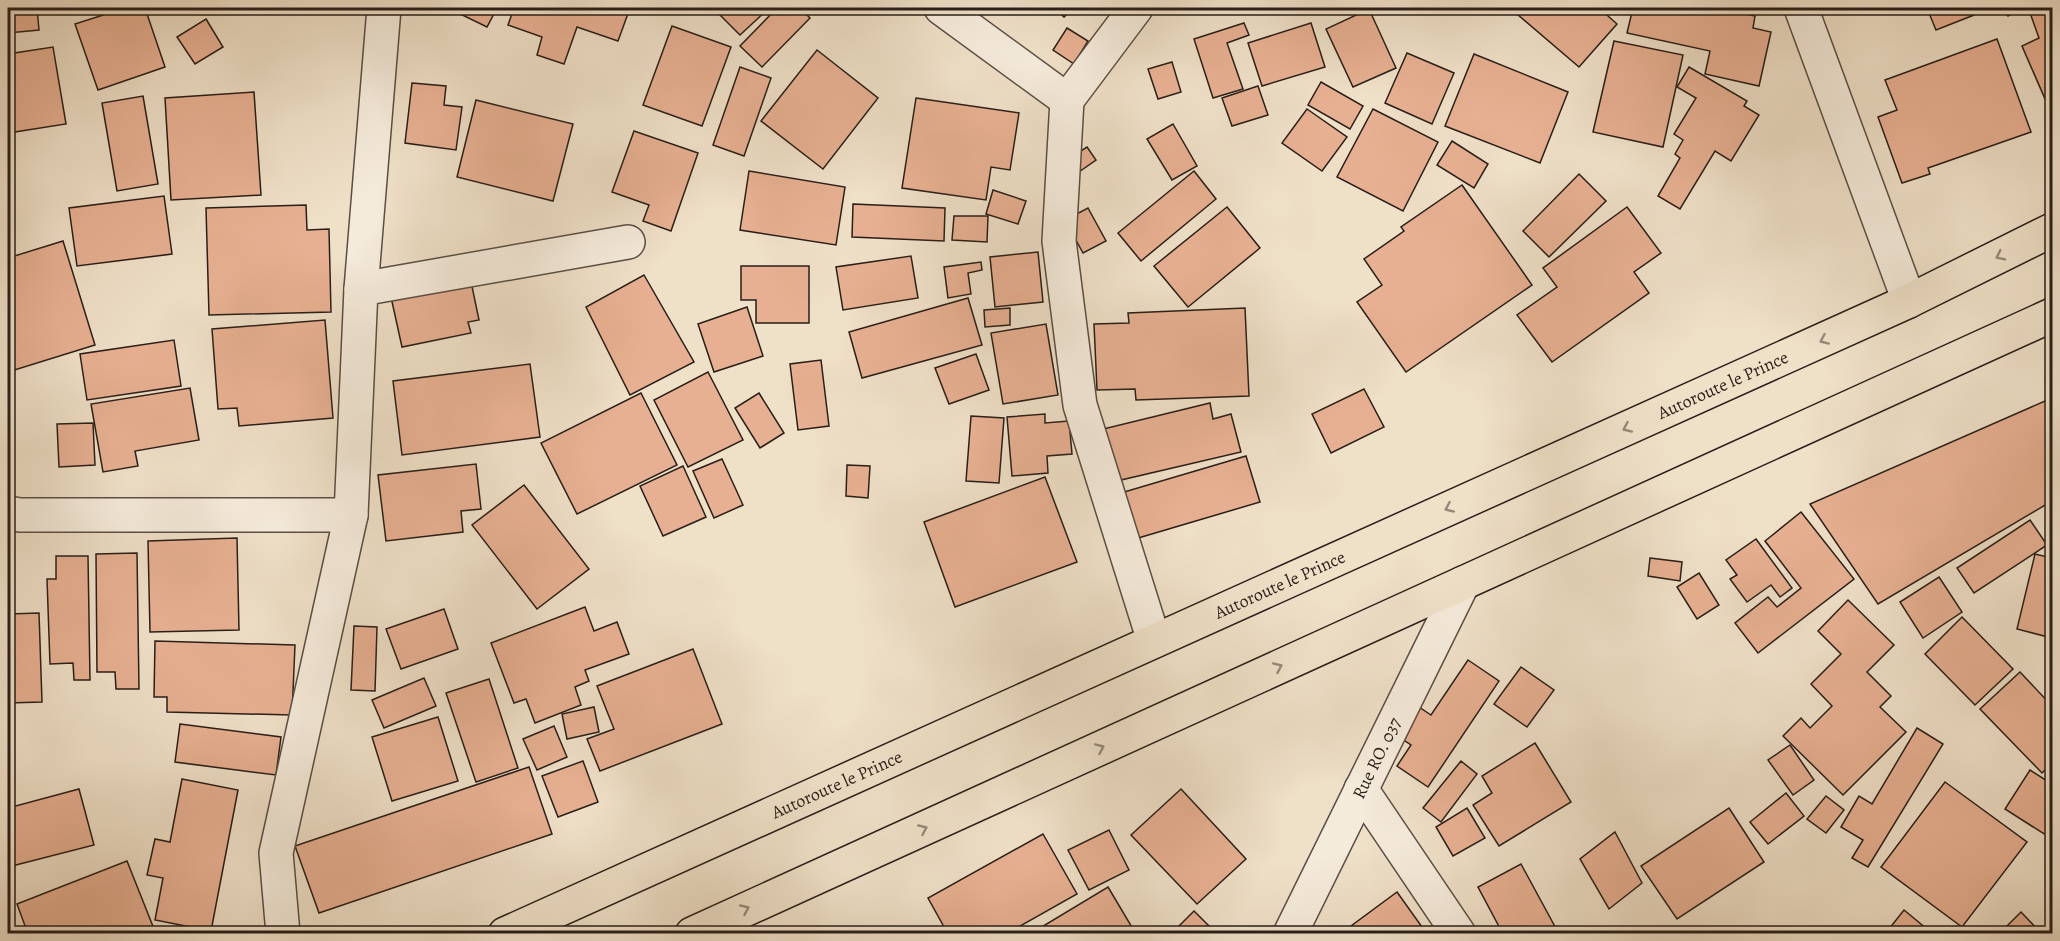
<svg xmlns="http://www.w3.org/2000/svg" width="2060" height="941" viewBox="0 0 2060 941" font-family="Alegreya,serif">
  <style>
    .building { fill: #e7b092; stroke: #291e18; stroke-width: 1.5 }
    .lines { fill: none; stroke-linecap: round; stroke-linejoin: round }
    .minor-casing { stroke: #5a4e44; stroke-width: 36 }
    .major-casing { stroke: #291e18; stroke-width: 36 }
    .minor { stroke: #f5ebdb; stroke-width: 33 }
    .major { stroke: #efe0c8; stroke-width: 33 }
    .oneway { stroke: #968979 }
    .labels { text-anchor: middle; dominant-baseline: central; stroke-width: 5; stroke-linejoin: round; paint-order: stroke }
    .street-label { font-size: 18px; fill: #291e18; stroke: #f5ebdb }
  </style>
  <rect width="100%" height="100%" fill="#efe0c8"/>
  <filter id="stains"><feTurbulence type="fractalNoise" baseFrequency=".00333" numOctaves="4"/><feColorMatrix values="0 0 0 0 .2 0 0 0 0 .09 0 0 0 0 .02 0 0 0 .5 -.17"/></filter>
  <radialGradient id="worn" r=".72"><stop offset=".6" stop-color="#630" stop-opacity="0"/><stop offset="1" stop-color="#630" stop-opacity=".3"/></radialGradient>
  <g class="building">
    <polygon points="8,8 37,8 39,30 8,33"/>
    <polygon points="125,8 145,8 165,67 98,90 75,24"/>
    <polygon points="448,8 497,8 487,27"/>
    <polygon points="514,8 630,8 618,41 577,27 564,64 537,55 542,37 508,25"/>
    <polygon points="713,8 769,8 740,35"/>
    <polygon points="777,8 800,8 810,18 762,67 740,46"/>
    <polygon points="1054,8 1074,8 1064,17"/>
    <polygon points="1510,8 1599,8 1617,24 1579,67"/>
    <polygon points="1633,8 1742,8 1741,13 1755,16 1753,28 1771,32 1759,86 1705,74 1710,51 1627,33"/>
    <polygon points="1927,8 1971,8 1974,15 1936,30"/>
    <polygon points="2002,8 2022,8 2008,16"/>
    <polygon points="2035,8 2052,8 2052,115 2022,46 2039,38 2029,10"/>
    <polygon points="1369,9 1396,68 1353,87 1326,29"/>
    <polygon points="206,19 223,47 195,64 177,37"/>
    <polygon points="1244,23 1249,35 1227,43 1243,89 1213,98 1194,39"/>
    <polygon points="1311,23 1325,67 1262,86 1248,43"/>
    <polygon points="672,26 731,47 702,126 643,105"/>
    <polygon points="1067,28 1088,41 1074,64 1053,50"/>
    <polygon points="1997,39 2031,132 1928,168 1930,174 1902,183 1878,117 1897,110 1885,80"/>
    <polygon points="1614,41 1683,55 1663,147 1593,132"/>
    <polygon points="53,47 66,124 8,133 8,54"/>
    <polygon points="817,50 878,98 823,169 761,121"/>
    <polygon points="1407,53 1454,73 1432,124 1385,103"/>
    <polygon points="1474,54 1568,92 1540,163 1445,126"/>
    <polygon points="1172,62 1181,92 1158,99 1148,69"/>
    <polygon points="740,67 771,78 744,156 713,145"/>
    <polygon points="1689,67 1747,101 1744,106 1759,115 1731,161 1715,151 1680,209 1658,196 1680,158 1675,154 1683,140 1674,134 1696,98 1677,87"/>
    <polygon points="1321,82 1363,106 1350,129 1308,105"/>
    <polygon points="412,83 446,86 444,105 462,107 456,150 405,143"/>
    <polygon points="1258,86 1268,115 1232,126 1222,98"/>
    <polygon points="254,92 261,195 171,200 165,98"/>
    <polygon points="143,96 158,184 117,191 102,103"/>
    <polygon points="916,98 1019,113 1010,170 991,167 986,200 902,188"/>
    <polygon points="476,100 573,124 553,201 457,177"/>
    <polygon points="1307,109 1347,137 1322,171 1282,143"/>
    <polygon points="1373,109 1438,142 1403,211 1337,177"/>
    <polygon points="1173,124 1197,166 1172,180 1147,139"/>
    <polygon points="634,131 698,153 671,231 643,221 649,205 612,192"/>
    <polygon points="1452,141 1488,164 1474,188 1437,165"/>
    <polygon points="1087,147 1096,160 1076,174 1067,160"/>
    <polygon points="749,171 845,187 836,245 740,230"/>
    <polygon points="1194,171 1216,199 1141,261 1118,233"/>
    <polygon points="1579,174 1606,201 1549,257 1523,231"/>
    <polygon points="1462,185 1532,285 1406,372 1357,302 1382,285 1364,259 1404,231 1401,227"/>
    <polygon points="993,190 1026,201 1018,224 986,214"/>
    <polygon points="164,196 172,254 77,266 69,208"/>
    <polygon points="853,204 945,208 944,241 852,237"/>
    <polygon points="306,205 307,230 329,229 331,312 209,315 206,208"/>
    <polygon points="1227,207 1260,248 1188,307 1154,266"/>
    <polygon points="1627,207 1661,253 1634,272 1649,293 1552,362 1517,315 1557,287 1543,268"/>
    <polygon points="1088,208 1106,241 1083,253 1065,220"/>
    <polygon points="954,216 988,216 987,242 952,240"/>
    <polygon points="63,241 95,345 8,372 8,258"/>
    <polygon points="1038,252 1043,302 995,307 990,257"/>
    <polygon points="911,256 918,298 843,310 836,267"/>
    <polygon points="981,262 982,270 968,273 971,294 948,298 944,267"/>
    <polygon points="741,266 809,266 809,323 756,323 756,300 741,300"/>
    <polygon points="469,272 479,320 468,322 471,333 402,347 389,288"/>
    <polygon points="644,275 694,362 630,395 586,307"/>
    <polygon points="968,298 982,345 862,378 849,332"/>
    <polygon points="747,307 763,356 714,372 698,324"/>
    <polygon points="1010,308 1010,325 985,327 984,310"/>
    <polygon points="1245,308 1249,396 1136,400 1135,389 1097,390 1094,324 1129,323 1128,313"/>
    <polygon points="325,320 333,418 239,426 237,408 218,409 212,329"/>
    <polygon points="1046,324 1058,395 1003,404 991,333"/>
    <polygon points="174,340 181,386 87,400 80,354"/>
    <polygon points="976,354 989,390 949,404 935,368"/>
    <polygon points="821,360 829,426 798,430 790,364"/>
    <polygon points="530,364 540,437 402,455 393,381"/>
    <polygon points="708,372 743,440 688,467 654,400"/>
    <polygon points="190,388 199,440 135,451 138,466 103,472 91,404"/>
    <polygon points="1364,389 1384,427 1331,453 1312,414"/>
    <polygon points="641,393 677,465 577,514 541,443"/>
    <polygon points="759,393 784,433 760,448 735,408"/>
    <polygon points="2052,398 2052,501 1878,604 1810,504"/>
    <polygon points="1210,403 1213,419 1231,414 1241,452 1108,483 1095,431"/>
    <polygon points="1045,414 1045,423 1069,421 1072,454 1047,456 1048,473 1012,476 1007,417"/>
    <polygon points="971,416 1004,418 999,483 966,481"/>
    <polygon points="93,423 95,465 59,467 57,424"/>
    <polygon points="1246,456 1260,502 1128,541 1114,495"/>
    <polygon points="722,459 743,505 714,518 693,471"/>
    <polygon points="476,464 481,509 461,511 463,532 386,541 378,475"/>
    <polygon points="847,465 870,466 868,498 846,496"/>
    <polygon points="683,466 706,517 663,536 640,486"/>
    <polygon points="1045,477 1077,562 955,607 924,522"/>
    <polygon points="524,485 589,569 537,609 472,525"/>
    <polygon points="1801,512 1854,579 1758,653 1735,623 1768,597 1777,607 1801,588 1765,541"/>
    <polygon points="2030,520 2047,545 1974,593 1957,568"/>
    <polygon points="237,538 239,630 150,632 148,541"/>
    <polygon points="1756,539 1792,588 1780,597 1771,585 1747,602 1730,579 1737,575 1726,560"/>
    <polygon points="137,553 139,689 116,689 115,672 97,672 96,554"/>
    <polygon points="2035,554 2052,558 2052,638 2017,629"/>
    <polygon points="56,556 88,556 90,680 74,680 73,663 50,664 47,579 56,579"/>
    <polygon points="1650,558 1682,562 1680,581 1648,576"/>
    <polygon points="1699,573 1719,605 1697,619 1677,587"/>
    <polygon points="1939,577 1962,612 1923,638 1900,602"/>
    <polygon points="1848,600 1894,645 1867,672 1891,696 1880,707 1906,732 1843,795 1783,736 1801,718 1810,728 1832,706 1811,684 1841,654 1818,631"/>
    <polygon points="585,607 594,631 617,622 629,654 585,670 589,681 575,687 581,705 535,723 526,699 514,703 491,643"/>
    <polygon points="444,609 458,649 401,669 386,629"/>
    <polygon points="39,613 42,702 8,703 8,614"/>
    <polygon points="1962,617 2013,669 1975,705 1925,654"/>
    <polygon points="354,626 377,627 375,691 351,690"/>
    <polygon points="155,641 295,645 292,715 167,712 167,697 154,697"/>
    <polygon points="693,649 722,724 600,771 587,739 614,729 597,686"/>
    <polygon points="1468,660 1499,681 1428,787 1397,766 1411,745 1399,737 1419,707 1431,715"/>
    <polygon points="1521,667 1554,690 1527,727 1494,704"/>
    <polygon points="2020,672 2052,706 2052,763 2042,773 1980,709"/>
    <polygon points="424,678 436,706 384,728 372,700"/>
    <polygon points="489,679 518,768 476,782 446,693"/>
    <polygon points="594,707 599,732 567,739 562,714"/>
    <polygon points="438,717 458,781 392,801 372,737"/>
    <polygon points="180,724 281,737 276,775 175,762"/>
    <polygon points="554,726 567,757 537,770 523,739"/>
    <polygon points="1917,728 1943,744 1868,867 1852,858 1863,840 1841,827 1859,796 1872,804"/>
    <polygon points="1535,743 1571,802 1499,846 1473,805 1492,793 1482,776"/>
    <polygon points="1790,745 1814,780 1793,795 1768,760"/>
    <polygon points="583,761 598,802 558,817 542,776"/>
    <polygon points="1461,761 1477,774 1441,822 1423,808"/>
    <polygon points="529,767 552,834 319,913 295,846"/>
    <polygon points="8,769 12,785 8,786"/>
    <polygon points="2030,770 2052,784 2052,839 2005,809"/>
    <polygon points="182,779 238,790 211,931 155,920 163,878 147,875 155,839 170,842"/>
    <polygon points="1945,782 2027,842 1962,927 1881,867"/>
    <polygon points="79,789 94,845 8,867 8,808"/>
    <polygon points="1181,789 1246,859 1197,904 1131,835"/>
    <polygon points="1786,793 1804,816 1768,844 1750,822"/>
    <polygon points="1826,796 1844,810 1826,833 1807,819"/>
    <polygon points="1467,808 1485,838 1453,856 1436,827"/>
    <polygon points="1729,808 1764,862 1677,919 1641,866"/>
    <polygon points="1109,830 1129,870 1089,890 1068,850"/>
    <polygon points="1615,832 1642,883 1609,909 1580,859"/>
    <polygon points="1043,834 1077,894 1006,934 948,934 928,898"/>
    <polygon points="127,861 156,934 28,934 17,904"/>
    <polygon points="1521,864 1559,934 1503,934 1478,887"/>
    <polygon points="1108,887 1136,934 1030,934"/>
    <polygon points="1397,892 1427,934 1350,934 1347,929"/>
    <polygon points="1904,910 1933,934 1885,934"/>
    <polygon points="1194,911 1217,934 1171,934"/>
    <polygon points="2021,912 2042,934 1999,934"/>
  </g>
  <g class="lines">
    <defs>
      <g id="minor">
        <polyline points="941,8 1067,100 1136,8"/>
        <polyline points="1801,8 1909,301"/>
        <polyline points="1067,100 1059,241 1080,405 1154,641"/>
        <polyline points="361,289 628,242"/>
        <polyline points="8,513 20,515 351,515"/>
        <polyline points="1361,789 1459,934"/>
        <polyline points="283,934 276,853 351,515 361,289 384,8"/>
        <path id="s1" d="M1290,934L1463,583"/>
      </g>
      <g id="major">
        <path id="s2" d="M505,934L1909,301L2052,230"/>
        <polyline points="692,934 2052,315"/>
      </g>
    </defs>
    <use href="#minor" class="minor-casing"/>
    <use href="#major" class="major-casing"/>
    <use href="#minor" class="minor"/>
    <use href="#major" class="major"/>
  </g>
  <defs><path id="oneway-chevron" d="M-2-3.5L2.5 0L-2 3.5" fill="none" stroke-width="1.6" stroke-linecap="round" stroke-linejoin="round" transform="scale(1.5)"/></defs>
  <g class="oneway">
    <use href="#oneway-chevron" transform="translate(2000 256) rotate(154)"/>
    <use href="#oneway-chevron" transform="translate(1824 340) rotate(156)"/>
    <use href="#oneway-chevron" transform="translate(1627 428) rotate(156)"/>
    <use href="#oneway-chevron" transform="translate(1449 508) rotate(156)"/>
    <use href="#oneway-chevron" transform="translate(1278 667) rotate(-24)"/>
    <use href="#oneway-chevron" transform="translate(1100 748) rotate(-24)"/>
    <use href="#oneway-chevron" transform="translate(923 829) rotate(-24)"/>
    <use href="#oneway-chevron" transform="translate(745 909) rotate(-24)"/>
  </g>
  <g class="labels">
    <g class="street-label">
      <text stroke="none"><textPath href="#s2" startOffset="1336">Autoroute le Prince</textPath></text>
      <text stroke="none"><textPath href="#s2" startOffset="850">Autoroute le Prince</textPath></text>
      <text stroke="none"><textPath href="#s1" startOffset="196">Rue RO. 037</textPath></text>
      <text stroke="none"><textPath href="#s2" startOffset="364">Autoroute le Prince</textPath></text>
    </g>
  </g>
  <rect width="2060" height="941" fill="none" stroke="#efe0c8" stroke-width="30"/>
  <rect x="9" y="9" width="2042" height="923" fill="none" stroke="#291e18" stroke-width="3"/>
  <rect x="15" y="15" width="2030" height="911" fill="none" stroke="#291e18" stroke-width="1.5"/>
  <rect width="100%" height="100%" filter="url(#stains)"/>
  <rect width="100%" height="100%" fill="url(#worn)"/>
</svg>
